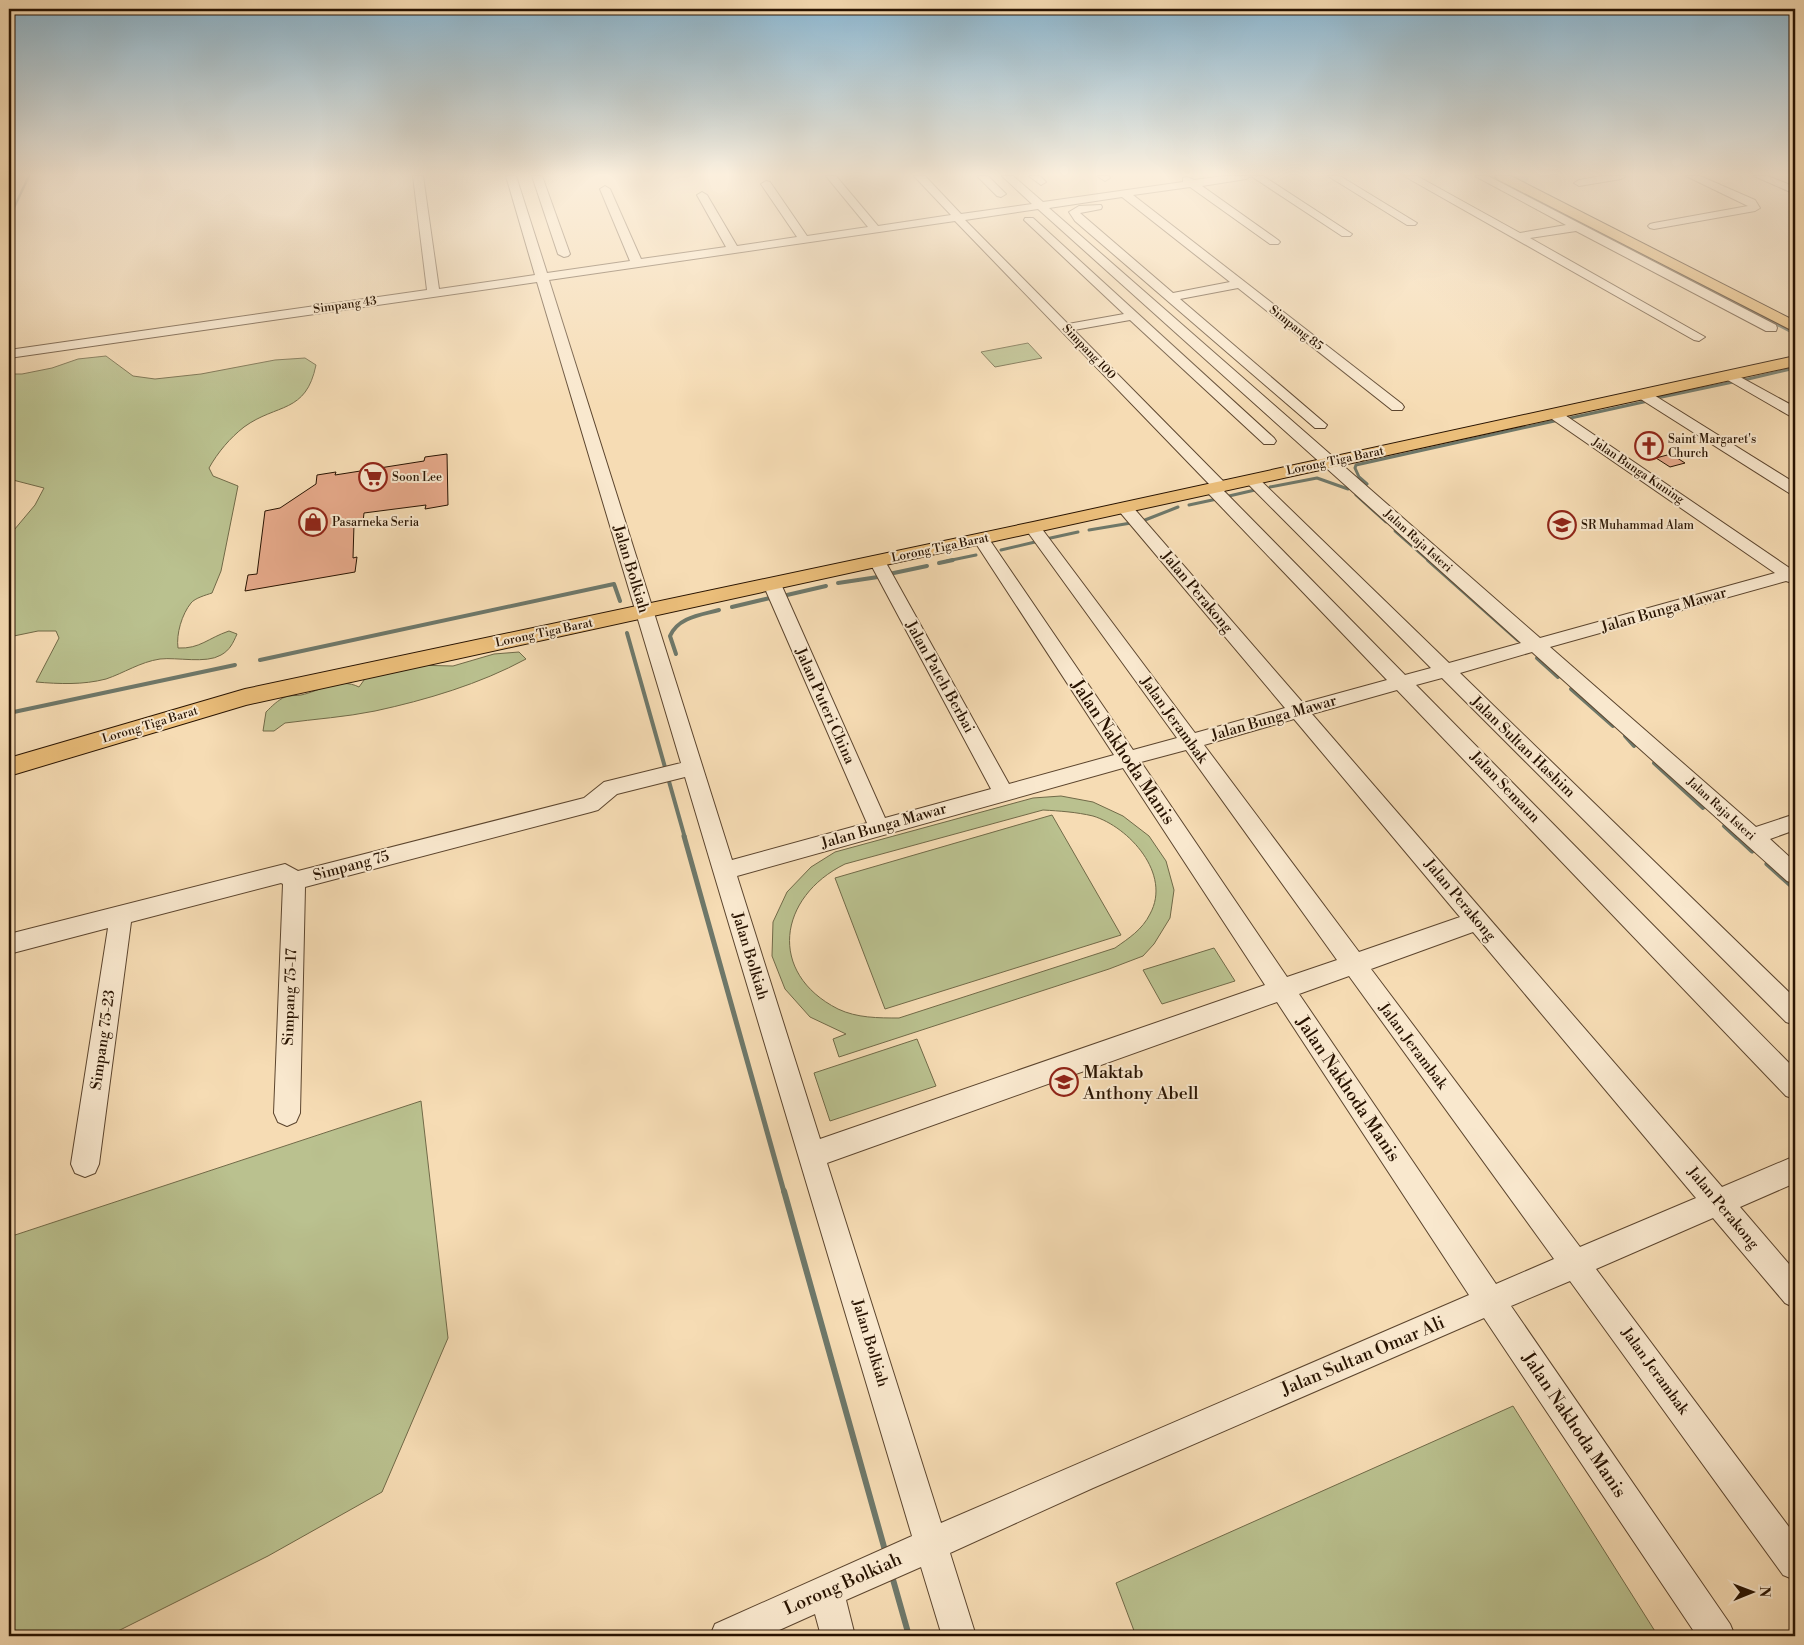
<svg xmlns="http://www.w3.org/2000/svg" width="1804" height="1645" viewBox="0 0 1804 1645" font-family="'Libre Bodoni',serif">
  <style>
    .green { fill: #bac18f; stroke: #716a48; fill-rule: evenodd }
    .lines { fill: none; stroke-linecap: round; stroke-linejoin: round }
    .stream-far4 { stroke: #6e786a; stroke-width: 2.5 }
    .stream-far3 { stroke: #6e786a; stroke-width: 3 }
    .stream-far2 { stroke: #6e786a; stroke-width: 4 }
    .stream-far1 { stroke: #6e786a; stroke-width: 5 }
    .stream { stroke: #6e786a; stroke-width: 6 }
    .river { fill: #9dbbb0; fill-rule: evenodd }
    .building { fill: #e6a98a; stroke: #281301 }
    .minor-casing { stroke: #5c452e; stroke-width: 2 }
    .major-casing { stroke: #281301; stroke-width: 2 }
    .minor { fill: #f9e8ce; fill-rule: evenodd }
    .major { fill: #ebbe7a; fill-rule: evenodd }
    .labels { text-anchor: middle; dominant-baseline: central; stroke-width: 4; stroke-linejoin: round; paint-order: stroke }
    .far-street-label { font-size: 12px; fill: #281301; stroke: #f9e8ce }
    .far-poi-label { font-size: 12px; fill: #281301; stroke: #f9e8ce; text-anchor: start }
    .street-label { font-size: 15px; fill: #281301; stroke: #f9e8ce }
    .near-street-label { font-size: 18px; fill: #281301; stroke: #f9e8ce }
    .near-poi-label { font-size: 18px; fill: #281301; stroke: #f9e8ce; text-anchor: start }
  </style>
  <rect width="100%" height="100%" fill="#f6dcb4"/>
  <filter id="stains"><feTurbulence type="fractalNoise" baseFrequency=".004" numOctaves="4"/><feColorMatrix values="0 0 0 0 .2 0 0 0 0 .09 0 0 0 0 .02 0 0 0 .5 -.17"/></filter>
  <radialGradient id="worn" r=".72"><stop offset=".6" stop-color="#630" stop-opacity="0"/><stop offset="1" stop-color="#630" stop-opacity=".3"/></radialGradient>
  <g class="green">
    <polygon points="1028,343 1042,358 995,367 981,352"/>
    <path d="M106,356L133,376L155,379L201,374L275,360L305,358L316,365C306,414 277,403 244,427C230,438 218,452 209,468L213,476L238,486L221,571L212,593C206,595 195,598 191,603C182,614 176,634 178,648C200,649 208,638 229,631L237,634C233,643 230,650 221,655C206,664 177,657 160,659C140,662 124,673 106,679C83,685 59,684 36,682L59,638L56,631H38L9,637V536L35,505L44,488L9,479V374H22L52,368L78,359Z"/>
    <path d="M519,652L526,659C480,684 426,700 375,711C346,717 315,719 285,723L274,731H263L266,712C272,706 278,700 285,697C290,695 296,696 301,695C320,691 339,677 359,687L367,676L412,665L453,666L494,654Z"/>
    <path d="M1061,796L1093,802L1123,816L1149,836L1166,861L1174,890L1170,918L1154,944L1143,956L1109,969L839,1057L833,1039L846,1034L810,1017L785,989L772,956L773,922L787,892L811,867L835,852L1033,798ZM1043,810C1060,811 1076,812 1093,816C1129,827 1172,874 1150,914C1142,930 1129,938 1115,948L899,1018C878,1018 857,1018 838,1009C767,973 778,897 845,864Z"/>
    <polygon points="1052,815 1121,935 885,1009 835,878"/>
    <polygon points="1214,948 1235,981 1162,1004 1143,970"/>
    <polygon points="917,1039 936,1086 830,1121 814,1073"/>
    <polygon points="421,1101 448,1338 382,1492 268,1556 108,1636 9,1636 9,1237"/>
    <polygon points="1513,1406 1658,1636 1136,1636 1116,1583"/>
  </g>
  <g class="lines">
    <g class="stream-far4">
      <polyline points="1490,176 1795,334"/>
      <polyline points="9,218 29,176"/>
    </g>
    <g class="stream-far3">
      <polyline points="1744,380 1795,368"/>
      <polyline points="1657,398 1733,382"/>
      <polyline points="1566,419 1648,401"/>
      <polyline points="1367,484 1359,477 1355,468 1356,465 1559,420"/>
      <polyline points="1270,487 1317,478 1348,489"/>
      <polyline points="1356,495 1386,522"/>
      <polyline points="1229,496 1255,490"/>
      <polyline points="1189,505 1217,499"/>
      <polyline points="1145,520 1178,507"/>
      <polyline points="1089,530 1131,523"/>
      <polyline points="1395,531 1429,561"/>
      <polyline points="1046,539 1078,532"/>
      <polyline points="1001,550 1035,542"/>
      <polyline points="947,561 976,555"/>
    </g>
    <g class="stream-far2">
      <polyline points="1428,560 1518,640"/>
      <polyline points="939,563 953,560"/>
      <polyline points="889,574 927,566"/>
      <polyline points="838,583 878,577"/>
      <polyline points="787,595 826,586"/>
      <polyline points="732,607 770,598"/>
      <polyline points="627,633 685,838"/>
      <path d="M676,654L670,636C678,617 701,615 719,610"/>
      <polyline points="1537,658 1558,677"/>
      <polyline points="260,660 614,584 620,601"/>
      <polyline points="1571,689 1613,726"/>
      <polyline points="9,713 235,665"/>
      <polyline points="1625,736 1634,746"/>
      <polyline points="1654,763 1703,808"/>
      <polyline points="1724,826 1737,838"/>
    </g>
    <g class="stream-far1">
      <polyline points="684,836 784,1192"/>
      <polyline points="1736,836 1752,851"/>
      <polyline points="1767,864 1795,889"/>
    </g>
    <g class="stream">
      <polyline points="784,1191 886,1554"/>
      <polyline points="892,1576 909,1636"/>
    </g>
    <polygon class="river" points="1512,176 1527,176 1529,179 1526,184 1516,184"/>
  </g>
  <g class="building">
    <polygon points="447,454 448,505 425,509 426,505 364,513 363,522 354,524 353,558 357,557 355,572 245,591 248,575 257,574 265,511 280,508 316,484 317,475 336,472 335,475 424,461 425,457"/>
    <polygon points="1671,454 1685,463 1670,467 1656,458"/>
  </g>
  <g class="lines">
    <defs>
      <g id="minor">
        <path d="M413,176H423L439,289L535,275L506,176H516L547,273L630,261L600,189L605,186L610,189L641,259L726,247L697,195L702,192L707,195L737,246L797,237L761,184L766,181L770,182L807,236L868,227L826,176H836L878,226L951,215L914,176H925L961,214L1032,204L1002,176H1013L1043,202L1183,182V178L1187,177L1194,180L1224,176H1263L1352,234L1350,236H1342L1251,176L1246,179L1202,186L1278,240L1280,242L1278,244H1270L1190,187L1133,195L1402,404L1404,407L1402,410H1392L1238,288L1180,299L1327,425L1325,428H1315L1075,221L1069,212L1079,206L1101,205L1102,207L1101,209L1080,213L1173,293L1230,282L1122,197L1049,208L1540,638L1775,573L1549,417L1547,414L1549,411H1559L1791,569L1795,568V584L1786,581L1550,647L1756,827L1795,814V830L1770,839L1795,862V884L1787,881L1532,652L1460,673L1795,998V1025L1786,1022L1442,678L1416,685L1795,1069V1099L1786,1096L1397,690L1312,714L1722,1187L1795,1156V1183L1740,1207L1795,1271V1308L1785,1303L1713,1218L1596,1269L1795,1535V1580L1783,1575L1570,1281L1511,1306L1730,1624L1735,1636H1697L1484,1318L1093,1488L950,1553L976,1636H942L921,1567L846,1600L855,1636H821L815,1614L766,1636H710L715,1624L912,1536L685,777L617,794L598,810L591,812L305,887L300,1113L296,1122L287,1126L278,1122L274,1113L283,884L281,883L131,922L99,1164L95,1173L85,1177L75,1173L71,1164L108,928L9,954V934L285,864L298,871L584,798L604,782L681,763L537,282L9,358V350L427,290ZM1038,209L1521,643L1449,663L1257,477H1247L1244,480L1247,483L1431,668L1405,675L1224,491L1229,487L1226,484L1074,330L1130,320L1264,444H1274L1276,441L1274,438L1033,218H1025L1024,220L1124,314L1068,324L965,220ZM955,221L1210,485L1205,489L1207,492L1387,680L1303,703L1131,505H1119L1117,508L1119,511L1285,708L1195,733L1039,525H1027L1025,528L1027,531L1177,738L1133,750L987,536H975L973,539L1114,755L1009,784L885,561L883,557L877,556L871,557L869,561L991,789L885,818L781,584L778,580L772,579L766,580L763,584L867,823L732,860L549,280ZM1294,719L1460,917L1359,952L1204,745ZM1186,750L1337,960L1287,977L1141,762ZM1123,768L1265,985L820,1139L737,876ZM1473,932L1696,1198L1580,1247L1371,969ZM1349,976L1554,1259L1496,1284L1299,994ZM1277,1002L1469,1295L941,1523L827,1163Z"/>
        <polygon points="532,176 542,176 570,254 568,256 564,257 558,254"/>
        <polygon points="977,176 988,176 1006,194 1001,197 997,196"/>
        <polygon points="1029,176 1040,176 1046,182 1041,185"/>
        <polygon points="1097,176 1109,176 1110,178 1105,181"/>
        <polygon points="1328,176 1340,176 1417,223 1415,225 1407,225"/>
        <polygon points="1404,176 1417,176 1520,233 1566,225 1475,176 1488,176 1776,325 1777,328 1776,331 1766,331 1576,231 1530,238 1705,337 1699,341 1694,340"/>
        <polygon points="1602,176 1626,176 1621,179 1579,186 1574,183 1579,180"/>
        <polygon points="1686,176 1700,176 1755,200 1760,208 1755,211 1654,229 1650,228 1648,226 1650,224 1654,223 1748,206"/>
        <polygon points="1754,176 1768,176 1795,187 1795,194"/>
        <polygon points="1731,372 1795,407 1795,417 1790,416 1726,379 1724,376 1726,373"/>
        <polygon points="1644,391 1649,392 1795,483 1795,495 1789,493 1639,398 1637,395"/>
      </g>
      <g id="major">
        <polygon points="1495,176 1511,176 1795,321 1795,332 1497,179"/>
        <polygon points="1795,356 1795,366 246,705 9,776 9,758 245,689 1033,522"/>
      </g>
    </defs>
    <use href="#minor" class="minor-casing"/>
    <use href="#major" class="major-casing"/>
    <use href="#minor" class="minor"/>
    <use href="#major" class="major"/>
  </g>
  <linearGradient id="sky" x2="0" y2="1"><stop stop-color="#8ab7d2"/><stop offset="0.43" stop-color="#fbefdd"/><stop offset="1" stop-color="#fbefdd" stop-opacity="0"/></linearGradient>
  <rect width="1804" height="406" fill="url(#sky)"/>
  <defs>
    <symbol id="church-ring" viewBox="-11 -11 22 22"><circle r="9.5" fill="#f9e8ce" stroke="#8f2418" stroke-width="1.5"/><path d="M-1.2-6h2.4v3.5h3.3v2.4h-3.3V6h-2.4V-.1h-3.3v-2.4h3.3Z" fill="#8f2418"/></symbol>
    <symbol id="supermarket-ring" viewBox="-11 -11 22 22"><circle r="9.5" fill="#f9e8ce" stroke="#8f2418" stroke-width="1.5"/><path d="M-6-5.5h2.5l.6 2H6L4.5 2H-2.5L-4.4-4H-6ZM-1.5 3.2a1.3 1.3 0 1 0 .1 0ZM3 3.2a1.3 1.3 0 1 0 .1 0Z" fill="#8f2418"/></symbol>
    <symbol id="shop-ring" viewBox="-11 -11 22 22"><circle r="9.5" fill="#f9e8ce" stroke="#8f2418" stroke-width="1.5"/><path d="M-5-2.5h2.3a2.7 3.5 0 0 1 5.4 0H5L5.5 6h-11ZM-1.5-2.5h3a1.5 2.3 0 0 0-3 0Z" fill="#8f2418"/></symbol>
    <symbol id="school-ring" viewBox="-11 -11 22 22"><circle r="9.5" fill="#f9e8ce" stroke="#8f2418" stroke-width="1.5"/><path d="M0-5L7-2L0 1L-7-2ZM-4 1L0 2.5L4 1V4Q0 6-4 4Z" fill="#8f2418"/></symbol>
  </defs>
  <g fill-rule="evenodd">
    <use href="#church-ring" x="1633" y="430" width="32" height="32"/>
    <use href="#supermarket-ring" x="357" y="461" width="32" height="32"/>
    <use href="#shop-ring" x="297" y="506" width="32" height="32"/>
    <use href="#school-ring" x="1546" y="509" width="32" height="32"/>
    <use href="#school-ring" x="1048" y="1066" width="32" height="32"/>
  </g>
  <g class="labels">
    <g class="far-street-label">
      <text transform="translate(345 305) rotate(-8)">Simpang 43</text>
      <text transform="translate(1296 328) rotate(38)">Simpang 85</text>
      <text transform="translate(1089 352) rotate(46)">Simpang 100</text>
      <text transform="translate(1335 461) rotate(-12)">Lorong Tiga Barat</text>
      <text transform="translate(1638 471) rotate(34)">Jalan Bunga Kuning</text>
      <text transform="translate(1418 541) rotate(42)">Jalan Raja Isteri</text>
      <text transform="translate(940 548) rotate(-12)">Lorong Tiga Barat</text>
      <text transform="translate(544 633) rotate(-12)">Lorong Tiga Barat</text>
      <text transform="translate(150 725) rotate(-17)">Lorong Tiga Barat</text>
      <text transform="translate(1721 809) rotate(42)">Jalan Raja Isteri</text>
    </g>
    <g class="far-poi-label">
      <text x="1668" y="439">Saint Margaret's<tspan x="1668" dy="14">Church</tspan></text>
      <text x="392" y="477">Soon Lee</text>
      <text x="332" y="522">Pasarneka Seria</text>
      <text x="1581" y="525">SR Muhammad Alam</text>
    </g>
    <g class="street-label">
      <text transform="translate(631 569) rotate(73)">Jalan Bolkiah</text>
      <text transform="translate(1197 592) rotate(50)">Jalan Perakong</text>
      <text transform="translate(1664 610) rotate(-16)">Jalan Bunga Mawar</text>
      <text transform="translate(940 677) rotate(61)">Jalan Pateh Berbai</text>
      <text transform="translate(825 706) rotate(66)">Jalan Puteri China</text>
      <text transform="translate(1274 718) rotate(-16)">Jalan Bunga Mawar</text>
      <text transform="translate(1174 720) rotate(54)">Jalan Jerambak</text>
      <text transform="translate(1523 747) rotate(44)">Jalan Sultan Hashim</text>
      <text transform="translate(1505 787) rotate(46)">Jalan Semaun</text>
      <text transform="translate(884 826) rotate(-16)">Jalan Bunga Mawar</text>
      <text transform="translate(351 866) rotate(-15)">Simpang 75</text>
      <text transform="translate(1460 900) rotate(50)">Jalan Perakong</text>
      <text transform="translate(750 956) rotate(73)">Jalan Bolkiah</text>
      <text transform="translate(290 997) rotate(-88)">Simpang 75-17</text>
      <text transform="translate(103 1040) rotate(-82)">Simpang 75-23</text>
      <text transform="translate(1413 1046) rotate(53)">Jalan Jerambak</text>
      <text transform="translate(1723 1208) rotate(50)">Jalan Perakong</text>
      <text transform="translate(870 1343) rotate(73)">Jalan Bolkiah</text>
      <text transform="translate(1655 1371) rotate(54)">Jalan Jerambak</text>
    </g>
    <g class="near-street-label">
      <text transform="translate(1123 752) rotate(56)">Jalan Nakhoda Manis</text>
      <text transform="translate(1348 1089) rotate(56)">Jalan Nakhoda Manis</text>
      <text transform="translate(1363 1356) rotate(-23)">Jalan Sultan Omar Ali</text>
      <text transform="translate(1574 1425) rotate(56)">Jalan Nakhoda Manis</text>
      <text transform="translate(843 1584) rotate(-24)">Lorong Bolkiah</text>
    </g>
    <g class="near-poi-label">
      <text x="1083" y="1072">Maktab<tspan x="1083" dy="21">Anthony Abell</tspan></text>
    </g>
  </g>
  <rect width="1804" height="1645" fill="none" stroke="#f6dcb4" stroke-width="30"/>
  <rect x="10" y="10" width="1784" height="1625" fill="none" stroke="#281301" stroke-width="2.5"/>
  <rect x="15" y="15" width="1774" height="1615" fill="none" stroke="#281301"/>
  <g transform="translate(1752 1592) rotate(89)" stroke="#f9e8ce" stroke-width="4" paint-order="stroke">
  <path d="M0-4L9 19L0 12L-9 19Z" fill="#281301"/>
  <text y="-8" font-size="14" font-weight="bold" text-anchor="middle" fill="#281301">N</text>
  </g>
  <rect width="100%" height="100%" filter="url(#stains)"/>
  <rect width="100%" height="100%" fill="url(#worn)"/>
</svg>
